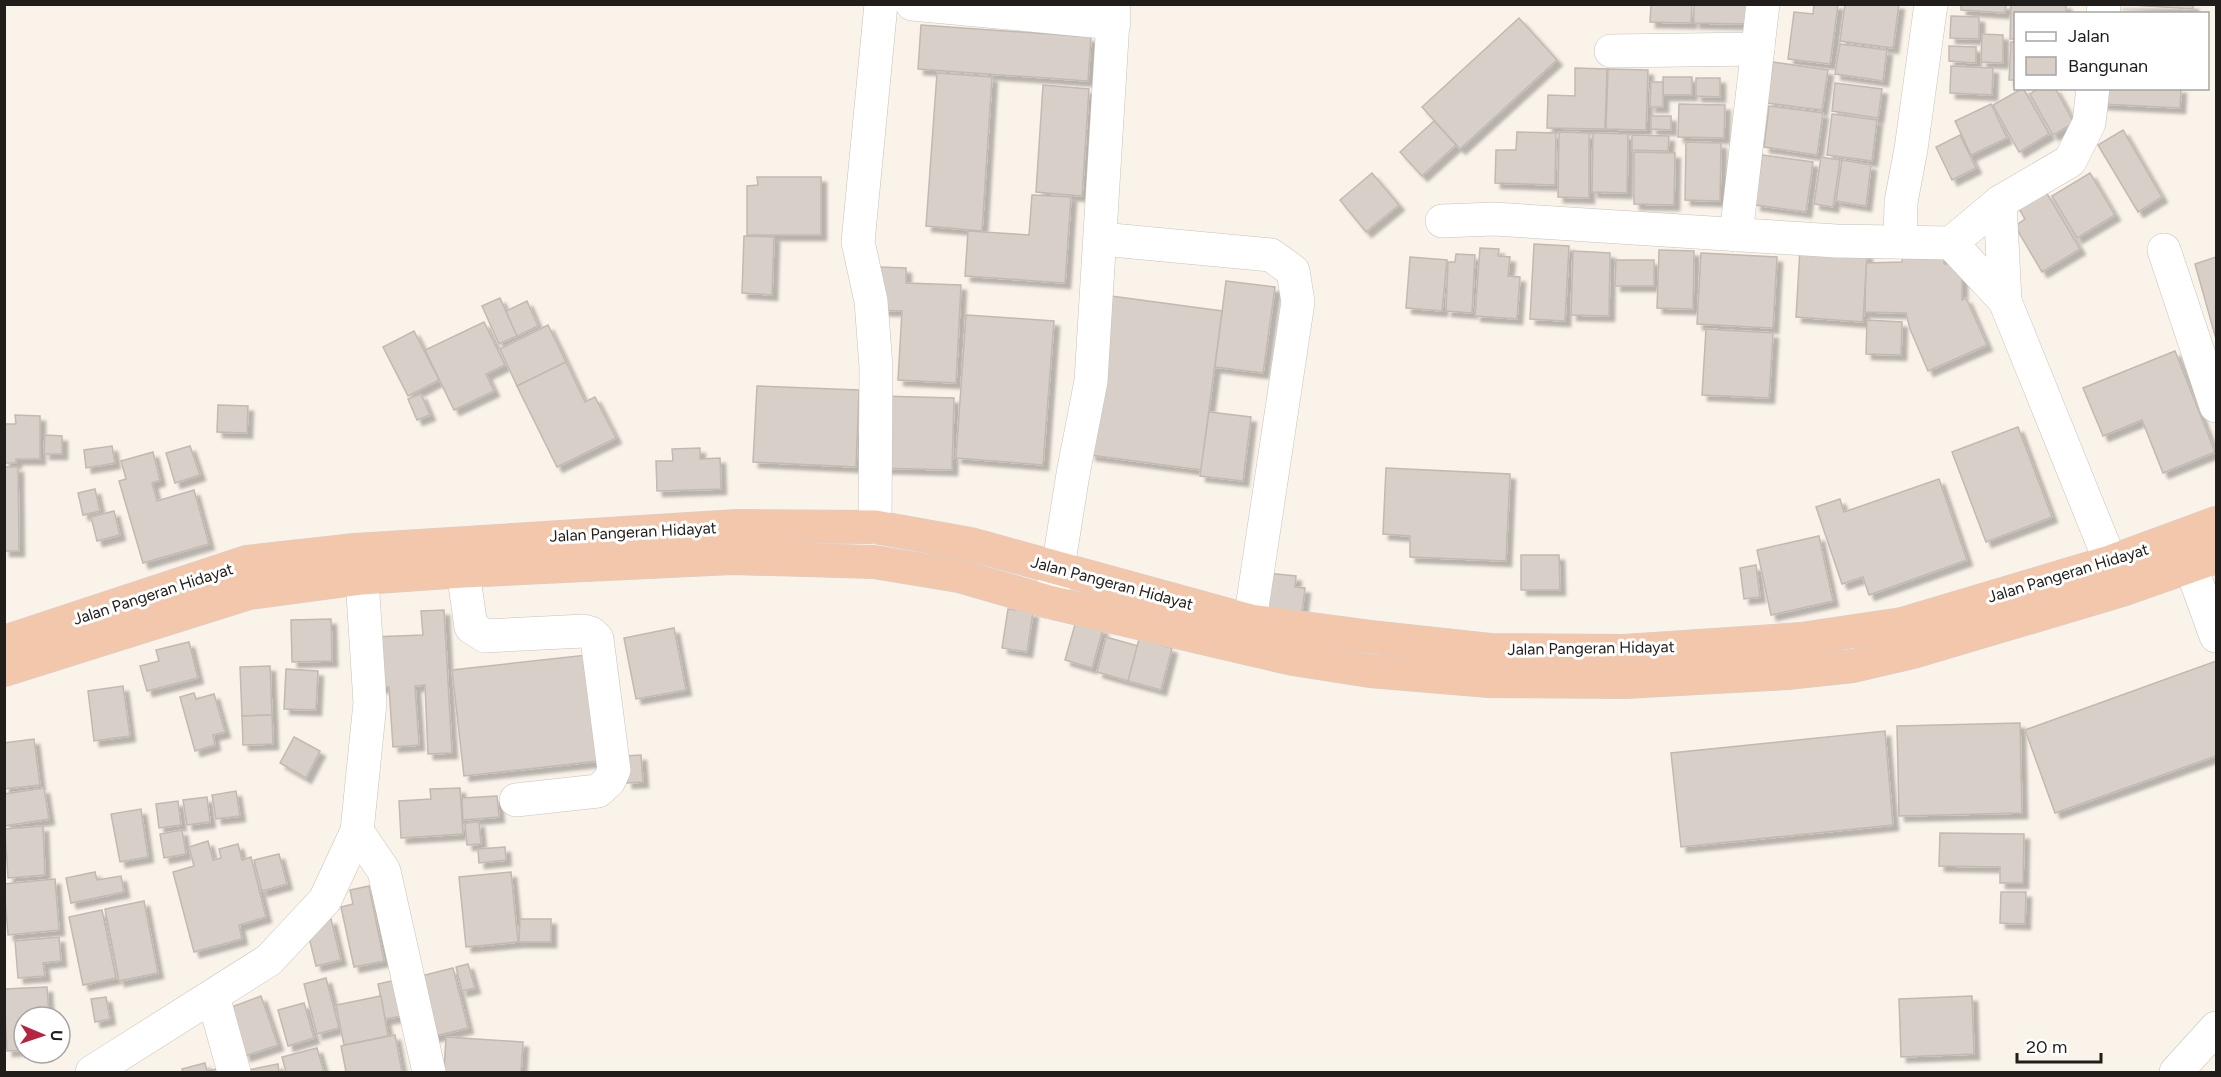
<svg xmlns="http://www.w3.org/2000/svg" width="2221" height="1077" viewBox="0 0 2221 1077" font-family="Figtree,sans-serif">
  <style>
    .building { fill: #d8d0c8; stroke: #c2b9b2; stroke-width: 1.5; filter: url(#shadow) }
    .lines { fill: none; stroke-linecap: round; stroke-linejoin: round }
    .minor-casing { stroke: #c8c1b9; stroke-width: 34 }
    .highway-casing { stroke: #d2d2d1; stroke-width: 34 }
    .minor { stroke: #fff; stroke-width: 33 }
    .highway { stroke: #f3c7ac; stroke-width: 33 }
    .labels { text-anchor: middle; dominant-baseline: central; stroke-width: 6; stroke-linejoin: round; paint-order: stroke }
    .street-label { font-size: 16px; fill: #201d1a; stroke: #fff }
  </style>
  <defs>
    <filter id="shadow"><feDropShadow dx="5.5" dy="5.5" stdDeviation="1.5" flood-color="#0004"/></filter>
  </defs>
  <rect width="100%" height="100%" fill="#faf3ea"/>
  <g class="building">
    <polygon points="1651,4 1692,4 1691,23 1650,22"/>
    <polygon points="1694,4 1750,4 1749,24 1694,23"/>
    <polygon points="1814,4 1838,4 1830,64 1788,59 1794,12 1813,14"/>
    <polygon points="1845,4 1899,4 1893,48 1840,41"/>
    <polygon points="1961,4 2006,4 2005,13 1961,10"/>
    <polygon points="2011,4 2066,4 2066,14 2016,14 2016,39 2010,39"/>
    <polygon points="2116,4 2193,4 2193,9"/>
    <polygon points="1951,16 1979,17 1979,39 1950,38"/>
    <polygon points="1519,18 1557,60 1460,149 1422,107"/>
    <polygon points="921,25 1091,37 1088,81 918,69"/>
    <polygon points="1982,34 2003,35 2003,63 1981,62"/>
    <polygon points="2011,42 2016,42 2016,80 2009,80"/>
    <polygon points="1840,44 1887,50 1883,81 1835,74"/>
    <polygon points="1949,46 1976,47 1976,63 1949,61"/>
    <polygon points="1773,62 1828,70 1822,110 1767,103"/>
    <polygon points="1951,66 1993,68 1992,95 1950,93"/>
    <polygon points="1575,68 1607,69 1605,129 1547,128 1548,95 1575,96"/>
    <polygon points="1608,69 1648,70 1646,130 1606,129"/>
    <polygon points="937,73 992,77 982,231 926,226"/>
    <rect x="1663" y="77" width="29" height="18"/>
    <polygon points="1696,78 1720,78 1720,97 1696,96"/>
    <polygon points="1651,82 1663,82 1663,107 1650,107"/>
    <polygon points="1835,83 1882,89 1878,118 1832,111"/>
    <polygon points="1043,85 1089,89 1082,196 1036,192"/>
    <polygon points="2023,88 2049,134 2019,152 1993,105"/>
    <polygon points="2039,88 2055,88 2074,123 2053,135 2030,94"/>
    <polygon points="2102,88 2181,88 2180,108 2102,104"/>
    <polygon points="1679,104 1725,105 1724,138 1678,137"/>
    <polygon points="1991,104 2007,138 1971,155 1955,121"/>
    <polygon points="1769,106 1823,113 1817,155 1764,147"/>
    <polygon points="1832,114 1877,120 1872,161 1827,155"/>
    <polygon points="1651,116 1671,116 1671,130 1651,129"/>
    <polygon points="1434,121 1456,145 1422,176 1400,152"/>
    <polygon points="2123,130 2162,197 2138,212 2098,145"/>
    <polygon points="1517,132 1556,133 1555,185 1495,183 1496,150 1516,150"/>
    <polygon points="1559,132 1589,133 1589,198 1558,197"/>
    <polygon points="1593,133 1628,134 1627,193 1592,192"/>
    <polygon points="1632,135 1669,136 1668,151 1632,150"/>
    <polygon points="1960,135 1976,168 1952,180 1936,147"/>
    <polygon points="1686,142 1721,143 1720,201 1685,200"/>
    <polygon points="1634,152 1675,153 1674,205 1634,204"/>
    <polygon points="1762,155 1813,162 1806,212 1755,205"/>
    <polygon points="1821,157 1840,160 1833,207 1814,204"/>
    <polygon points="1842,160 1871,165 1866,206 1836,201"/>
    <polygon points="1372,173 1399,205 1366,232 1340,200"/>
    <polygon points="2090,173 2115,215 2077,238 2052,196"/>
    <polygon points="757,177 821,177 821,235 747,235 747,186 758,185"/>
    <polygon points="2046,192 2080,249 2042,272 2015,226 2025,219 2019,209"/>
    <polygon points="1032,195 1071,197 1065,283 965,276 968,231 1029,235"/>
    <polygon points="744,236 774,237 772,295 742,293"/>
    <polygon points="1534,244 1569,246 1565,321 1530,319"/>
    <polygon points="1903,244 1944,245 1944,264 1962,264 1962,300 1966,298 1987,345 1928,371 1910,329 1906,313 1865,312 1866,263 1902,262"/>
    <polygon points="1480,248 1499,249 1498,256 1510,257 1508,276 1520,277 1517,319 1475,316"/>
    <polygon points="1800,249 1867,253 1863,322 1796,317"/>
    <polygon points="1659,250 1694,251 1693,309 1657,308"/>
    <polygon points="1573,251 1610,253 1609,316 1571,315"/>
    <polygon points="1701,253 1777,257 1773,328 1697,324"/>
    <polygon points="1456,254 1475,255 1472,313 1446,311 1448,262 1455,262"/>
    <polygon points="1410,257 1447,260 1442,311 1406,308"/>
    <polygon points="2216,257 2216,339 2195,264"/>
    <polygon points="1616,260 1654,260 1654,286 1615,286"/>
    <polygon points="878,267 906,268 906,283 961,285 956,383 898,380 902,311 876,310"/>
    <polygon points="1226,281 1275,287 1263,373 1215,367"/>
    <polygon points="1111,296 1222,311 1201,470 1090,455"/>
    <polygon points="500,298 517,336 499,344 482,306"/>
    <polygon points="527,301 538,326 517,336 506,311"/>
    <polygon points="966,315 1054,321 1043,465 956,458"/>
    <polygon points="1867,320 1902,322 1901,355 1866,354"/>
    <polygon points="484,322 505,365 486,374 494,391 454,410 425,350"/>
    <polygon points="548,325 566,362 517,386 500,349"/>
    <polygon points="1706,329 1773,333 1769,398 1702,395"/>
    <polygon points="414,331 439,380 408,396 383,347"/>
    <polygon points="2175,351 2215,452 2163,473 2142,420 2103,436 2083,388"/>
    <polygon points="566,362 585,402 595,397 616,438 557,467 517,386"/>
    <polygon points="757,386 859,390 856,467 753,462"/>
    <polygon points="421,394 430,415 417,420 408,399"/>
    <polygon points="880,396 954,398 952,470 877,468"/>
    <polygon points="218,405 248,406 247,433 217,432"/>
    <polygon points="1209,412 1251,417 1243,481 1200,476"/>
    <polygon points="15,415 40,416 40,459 16,459 16,463 4,463 4,424 16,424"/>
    <polygon points="2018,427 2052,517 1986,542 1952,452"/>
    <polygon points="45,435 62,436 62,454 44,454"/>
    <polygon points="112,446 115,463 86,468 84,450"/>
    <polygon points="190,446 200,475 175,483 166,453"/>
    <polygon points="700,448 700,459 720,458 721,489 657,491 656,461 673,461 672,449"/>
    <polygon points="153,452 160,480 152,483 157,501 194,490 209,544 143,563 119,481 126,479 121,461"/>
    <polygon points="4,467 18,467 19,551 4,551"/>
    <polygon points="1386,468 1510,474 1506,561 1410,557 1410,536 1383,534"/>
    <polygon points="1939,479 1967,560 1869,595 1863,577 1842,584 1816,507 1840,499 1844,512"/>
    <polygon points="95,489 100,511 83,515 78,493"/>
    <polygon points="114,511 120,535 97,541 91,517"/>
    <polygon points="1819,536 1833,601 1771,615 1757,550"/>
    <polygon points="1521,555 1559,555 1560,590 1521,590"/>
    <polygon points="1756,565 1760,597 1744,599 1740,568"/>
    <polygon points="1266,573 1296,576 1295,587 1305,588 1302,612 1262,607"/>
    <polygon points="1008,609 1033,612 1027,652 1002,648"/>
    <polygon points="444,610 452,753 428,754 425,685 415,686 419,745 393,747 389,687 375,688 372,637 423,635 421,611"/>
    <polygon points="331,619 332,661 292,662 291,620"/>
    <polygon points="1076,621 1103,629 1092,668 1065,660"/>
    <polygon points="674,628 686,690 636,699 624,638"/>
    <polygon points="1106,637 1138,646 1128,681 1097,672"/>
    <polygon points="1139,639 1172,648 1161,690 1128,681"/>
    <polygon points="189,642 198,678 147,691 140,666 159,661 156,650"/>
    <polygon points="587,655 599,761 464,776 452,670"/>
    <polygon points="2216,661 2216,756 2055,813 2025,730"/>
    <polygon points="270,666 272,715 242,716 240,667"/>
    <polygon points="286,669 318,671 316,710 284,709"/>
    <polygon points="123,686 130,736 94,741 88,691"/>
    <polygon points="194,693 196,699 214,694 225,732 213,735 215,745 195,751 180,697"/>
    <polygon points="272,715 273,744 243,745 242,716"/>
    <polygon points="2020,723 2022,813 1899,816 1897,726"/>
    <polygon points="1885,731 1893,825 1681,847 1671,753"/>
    <polygon points="294,737 320,751 306,778 280,763"/>
    <polygon points="34,739 40,785 4,789 4,743"/>
    <polygon points="641,755 643,782 627,783 625,756"/>
    <polygon points="44,788 49,819 4,826 4,794"/>
    <polygon points="460,788 463,834 401,838 399,801 431,799 430,789"/>
    <polygon points="236,791 240,816 216,819 212,795"/>
    <polygon points="497,796 499,817 463,820 462,798"/>
    <polygon points="207,797 210,822 187,825 183,800"/>
    <polygon points="178,801 181,825 159,828 156,804"/>
    <polygon points="141,809 148,857 120,862 111,814"/>
    <polygon points="479,822 481,844 467,845 465,823"/>
    <polygon points="43,826 45,875 8,878 5,829"/>
    <polygon points="182,830 186,854 164,858 160,834"/>
    <polygon points="1940,833 2024,834 2023,883 2000,883 2000,867 1939,866"/>
    <polygon points="208,841 213,860 221,858 219,849 238,844 242,860 251,857 266,917 239,925 242,939 194,952 173,872 194,866 189,847"/>
    <polygon points="505,847 506,860 479,863 478,849"/>
    <polygon points="279,854 287,884 262,891 254,860"/>
    <polygon points="95,872 97,880 121,876 124,892 71,903 66,878"/>
    <polygon points="511,872 518,942 466,947 459,877"/>
    <polygon points="55,879 59,930 8,935 4,884"/>
    <polygon points="369,886 384,961 354,967 341,907 353,904 350,890"/>
    <polygon points="2001,892 2026,892 2025,924 2000,923"/>
    <polygon points="144,901 158,973 119,981 105,909"/>
    <polygon points="102,910 116,978 83,985 69,917"/>
    <polygon points="331,919 341,960 316,966 306,925"/>
    <polygon points="520,919 551,919 551,942 519,942"/>
    <polygon points="59,937 61,961 43,963 45,976 18,978 15,941"/>
    <polygon points="468,964 475,988 462,991 456,967"/>
    <polygon points="453,968 468,1028 431,1037 417,977"/>
    <polygon points="326,978 339,1028 317,1034 304,984"/>
    <polygon points="396,980 403,1016 385,1019 378,984"/>
    <polygon points="47,987 49,1016 24,1017 24,1050 7,1051 4,989"/>
    <polygon points="261,996 278,1045 245,1056 229,1008"/>
    <polygon points="381,996 388,1036 344,1045 336,1005"/>
    <polygon points="1972,996 1974,1054 1901,1057 1899,999"/>
    <polygon points="106,997 110,1019 95,1022 91,999"/>
    <polygon points="304,1003 314,1038 288,1046 278,1010"/>
    <polygon points="395,1035 402,1072 346,1072 341,1046"/>
    <polygon points="446,1037 523,1042 521,1072 444,1072"/>
    <polygon points="317,1048 324,1072 286,1072 282,1057"/>
    <polygon points="205,1063 207,1071 222,1068 223,1072 183,1072 182,1069"/>
    <polygon points="278,1064 279,1072 249,1072 248,1070"/>
  </g>
  <g class="lines">
    <defs>
      <g id="minor">
        <polyline points="912,4 1114,23"/>
        <polyline points="2103,14 2104,4"/>
        <polyline points="1611,51 1758,49"/>
        <polyline points="2000,202 2005,301 2121,588"/>
        <polyline points="1442,221 1494,219 1836,241 1951,243 2000,202 2070,161 2089,123 2093,88"/>
        <polyline points="1736,235 1763,4"/>
        <polyline points="1101,239 1271,255 1293,271 1298,302 1250,621"/>
        <polyline points="1900,242 1901,202 1911,149 1931,4"/>
        <polyline points="1951,243 2005,301"/>
        <polyline points="2164,250 2216,406"/>
        <polyline points="875,527 876,367 871,301 858,242 881,4"/>
        <polyline points="2191,567 2216,636"/>
        <polyline points="463,571 471,627 485,636 584,631 591,633 597,639 614,770 609,781 598,791 516,800"/>
        <polyline points="1049,602 1058,568 1073,474 1091,381 1114,4"/>
        <polyline points="357,831 384,871 429,1072"/>
        <polyline points="213,996 234,1072"/>
        <polyline points="92,1072 269,960 325,900 357,831 370,703 362,578"/>
        <polyline points="2176,1072 2216,1028"/>
      </g>
      <g id="highway">
        <polyline points="4,642 247,562 355,550 737,526 875,527 970,544 1250,621 1372,637 1490,650 1624,651 1801,639 1902,624 2110,562 2216,523"/>
        <polyline points="4,670 249,593 362,578 463,571 732,558 874,562 959,576 1049,602 1241,647 1293,659 1370,671 1489,681 1625,682 1787,673 1853,666 1913,652 2122,590 2216,557"/>
      </g>
    </defs>
    <use href="#minor" class="minor-casing"/>
    <use href="#highway" class="highway-casing"/>
    <use href="#minor" class="minor"/>
    <use href="#highway" class="highway"/>
  </g>
  <g class="labels">
    <g class="street-label">
      <text transform="translate(633 532) rotate(-3)">Jalan Pangeran Hidayat</text>
      <text transform="translate(2068 573) rotate(-17)">Jalan Pangeran Hidayat</text>
      <text transform="translate(1112 583) rotate(15)">Jalan Pangeran Hidayat</text>
      <text transform="translate(153 594) rotate(-18)">Jalan Pangeran Hidayat</text>
      <text transform="translate(1591 648) rotate(-1)">Jalan Pangeran Hidayat</text>
    </g>
  </g>
  <rect width="2221" height="1077" fill="none" stroke="#201d1a" stroke-width="12"/>
  <rect x="2014" y="12" width="195" height="78" fill="#ffffff" stroke="#a6a5a3" stroke-width="1.5"/>
  <rect x="2026" y="32" width="30" height="9" fill="#ffffff" stroke="#a6a5a3" stroke-width="1.5"/>
  <text x="2068" y="42" font-size="18" fill="#201d1a">Jalan</text>
  <rect x="2026" y="57" width="30" height="18" fill="#d8d0c8" stroke="#a6a5a3" stroke-width="1.5"/>
  <text x="2068" y="72" font-size="18" fill="#201d1a">Bangunan</text>
  <g transform="translate(42 1035) rotate(92)"><circle r="28" fill="#ffffff" stroke="#a6a5a3" stroke-width="1.5"/>
  <path d="M0-4.5L10 22L0 15L-10 22Z" fill="#b62441"/>
  <text y="-9" font-size="16" font-weight="bold" text-anchor="middle" fill="#201d1a">U</text>
  </g>
  <path d="M2017 1053v9h84v-9" fill="none" stroke="#201d1a" stroke-width="3"/>
  <text x="2026" y="1053" font-size="18" fill="#201d1a" stroke="#ffffff" stroke-width="4.5" paint-order="stroke">20 m</text>
</svg>
